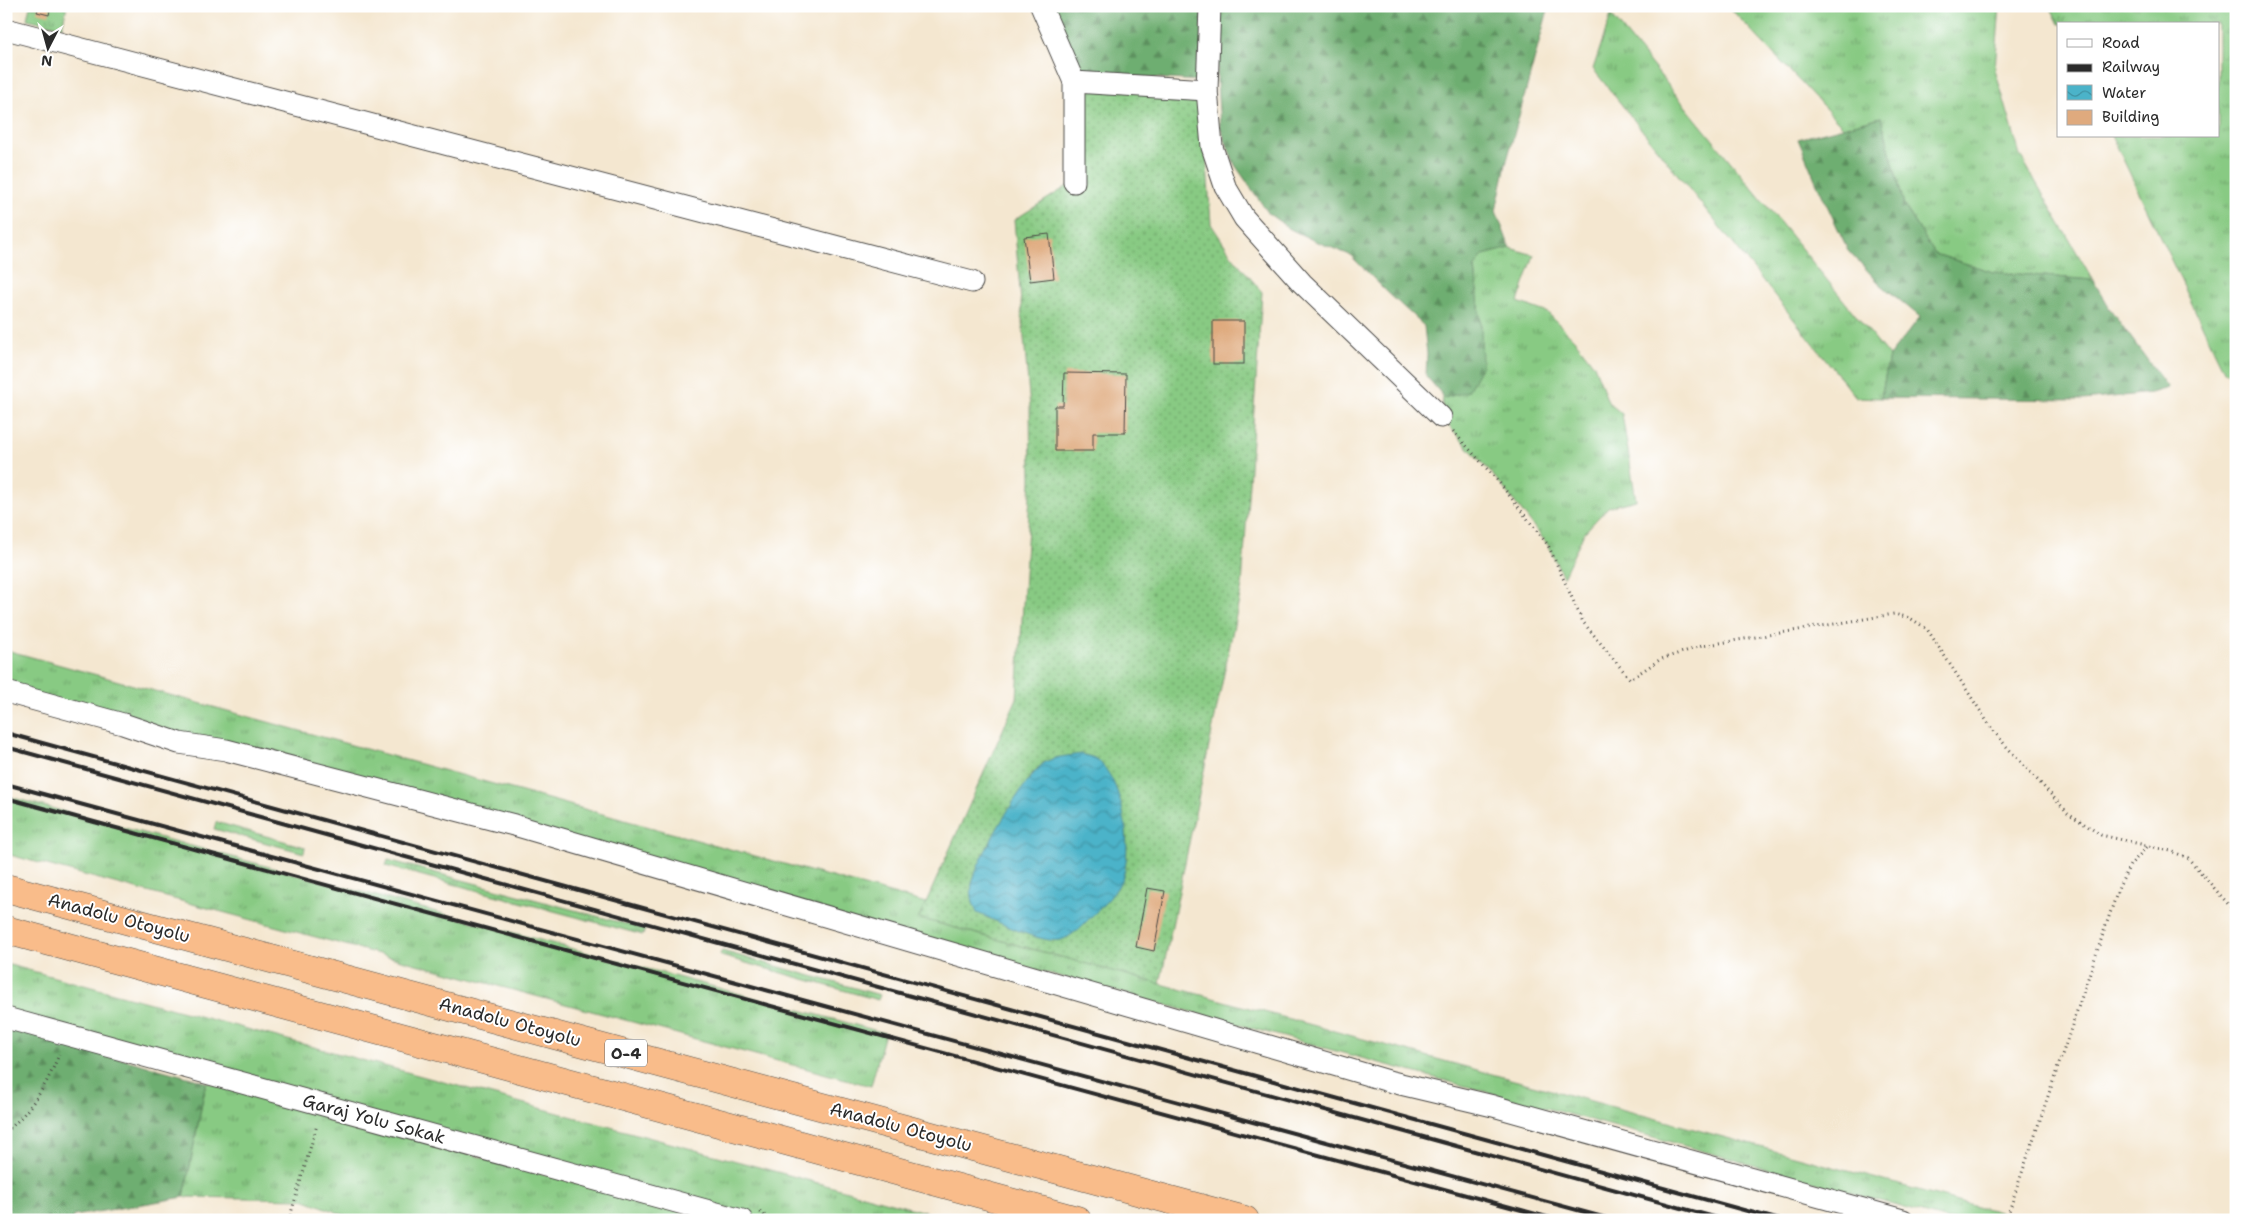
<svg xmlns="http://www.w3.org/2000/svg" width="2242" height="1226" viewBox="0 0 2242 1226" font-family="'Shantell Sans',sans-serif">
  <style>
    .grass { fill: url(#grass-tufts); stroke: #5a7a57 }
    .forest { fill: url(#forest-firs); stroke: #4c6c4e }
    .garden { fill: url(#garden-dots); stroke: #5a7a57; fill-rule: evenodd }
    .water { fill: url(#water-waves); stroke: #3b6f7a }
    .building { fill: #dfaa7e }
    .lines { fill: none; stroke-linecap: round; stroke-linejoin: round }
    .minor-casing { stroke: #494744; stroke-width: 23 }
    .highway-casing { stroke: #494744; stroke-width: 29 }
    .path { stroke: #494744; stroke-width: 3; stroke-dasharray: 1 4; stroke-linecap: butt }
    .minor { stroke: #fff; stroke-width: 21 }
    .highway { stroke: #f9bc8a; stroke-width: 28 }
    .rail { stroke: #2b2b2b; stroke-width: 4 }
    .labels { text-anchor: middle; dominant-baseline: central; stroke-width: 4; stroke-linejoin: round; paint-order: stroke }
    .shield { fill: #fff; stroke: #6b6b6b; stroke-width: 1 }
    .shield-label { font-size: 16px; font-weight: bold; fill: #2b2b2b }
    .street-label { font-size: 18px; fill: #2b2b2b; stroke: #fff }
  </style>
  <defs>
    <pattern id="grass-tufts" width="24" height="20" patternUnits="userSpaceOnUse" patternTransform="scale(1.25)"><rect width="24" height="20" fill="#88ca83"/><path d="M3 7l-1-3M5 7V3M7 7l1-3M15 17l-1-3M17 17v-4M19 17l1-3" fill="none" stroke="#6fa46b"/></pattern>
    <pattern id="forest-firs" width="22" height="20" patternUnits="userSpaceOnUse" patternTransform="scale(1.25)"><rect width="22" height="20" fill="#6eae71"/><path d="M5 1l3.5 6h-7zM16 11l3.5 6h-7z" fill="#5b8e5d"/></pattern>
    <pattern id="garden-dots" width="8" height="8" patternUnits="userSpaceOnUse" patternTransform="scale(1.25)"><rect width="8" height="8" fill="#88ca83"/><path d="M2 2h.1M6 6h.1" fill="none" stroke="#6fa46b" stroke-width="1.8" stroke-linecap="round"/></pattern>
    <pattern id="water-waves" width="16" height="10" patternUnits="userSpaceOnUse" patternTransform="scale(1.25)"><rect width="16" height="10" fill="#4bb3c9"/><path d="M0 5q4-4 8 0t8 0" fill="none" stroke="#3f92a3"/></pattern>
  </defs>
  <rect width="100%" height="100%" fill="#fff"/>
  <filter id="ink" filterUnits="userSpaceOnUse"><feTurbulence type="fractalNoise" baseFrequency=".02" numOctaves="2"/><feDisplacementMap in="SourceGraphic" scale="10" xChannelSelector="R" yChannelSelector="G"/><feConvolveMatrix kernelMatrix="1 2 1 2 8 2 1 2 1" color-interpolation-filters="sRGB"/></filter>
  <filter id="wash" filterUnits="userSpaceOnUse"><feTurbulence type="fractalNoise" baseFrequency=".0096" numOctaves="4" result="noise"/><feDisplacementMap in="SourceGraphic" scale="20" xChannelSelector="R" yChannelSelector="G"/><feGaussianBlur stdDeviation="1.12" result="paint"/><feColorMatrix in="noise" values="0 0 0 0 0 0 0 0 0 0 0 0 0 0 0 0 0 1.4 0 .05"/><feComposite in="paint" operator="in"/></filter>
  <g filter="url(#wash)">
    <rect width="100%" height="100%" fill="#f4e7d0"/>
    <g class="grass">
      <polygon points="30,6 67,6 62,27 27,19"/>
      <polygon points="1728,6 2000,6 1995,69 2020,155 2093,280 1993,272 1935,254 1904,205 1881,117 1843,127"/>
      <polygon points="2050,6 2236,6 2236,372 2225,373 2112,136 2218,136 2218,24 2059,24"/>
      <polygon points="1611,15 1889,356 1881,398 1856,397 1593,69"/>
      <polygon points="1510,248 1534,255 1518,302 1548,313 1574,339 1594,365 1608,402 1622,414 1636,500 1608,507 1584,533 1563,577 1548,545 1498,481 1441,417 1443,396 1445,398 1481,327 1475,267 1483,255"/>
      <polygon points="6,650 926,903 919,918 2028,1220 1947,1220 1653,1137 911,936 6,687"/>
      <polygon points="6,796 885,1033 871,1086 6,854"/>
      <polygon points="216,822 305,847 304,853 214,829"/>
      <polygon points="388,860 645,929 643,935 386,866"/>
      <polygon points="722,951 880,995 878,1000 721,956 720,954"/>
      <polygon points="6,964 844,1190 954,1220 767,1220 6,1015"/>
      <polygon points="206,1082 711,1220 357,1220 303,1199 184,1197"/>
    </g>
    <g class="forest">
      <polygon points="1053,6 1203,7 1200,81 1091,74 1079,68"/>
      <polygon points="1219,6 1549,6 1506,164 1496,211 1510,248 1483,255 1475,267 1481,327 1482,366 1468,391 1445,398 1426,376 1427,354 1424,326 1386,291 1350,255 1315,241 1290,229 1269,214 1235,165 1220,127 1217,81"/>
      <polygon points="1881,117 1904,205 1935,254 1993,272 2093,280 2110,309 2168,388 2151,393 2083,400 1881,398 1889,356 1920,317 1879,283 1848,250 1817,184 1798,139"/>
      <polygon points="6,1027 206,1082 184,1197 74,1216 73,1220 6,1220"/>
    </g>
    <path class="garden" d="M1074,82L1207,90V164L1211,224L1232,256L1262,292L1242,586L1160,984L919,918L1017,698L1031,480L1030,408L1014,220L1074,182ZM1046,761L1101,764L1118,795L987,847L1032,774Z"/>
    <path class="water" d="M1081,754C1086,756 1092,756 1096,759C1123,779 1133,846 1123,876C1117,893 1103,905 1090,918C1083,925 1071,938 1060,940C1041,944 997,921 977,913C973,904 970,894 972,884C977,859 1024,778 1044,763C1054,756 1070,756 1081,754Z"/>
    <g id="blocks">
      <g class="building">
        <polygon points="39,6 51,6 49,15 37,12"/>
        <polygon points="1049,234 1054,278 1030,281 1024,237"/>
        <rect x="1213" y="321" width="31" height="43"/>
        <polygon points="1064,373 1126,374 1125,433 1093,433 1093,451 1055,451 1055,406 1063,406"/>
        <polygon points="1147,888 1165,891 1154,951 1136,947"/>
      </g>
    </g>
  </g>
  <g filter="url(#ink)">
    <use href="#blocks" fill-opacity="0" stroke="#494744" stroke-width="1"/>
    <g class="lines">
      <defs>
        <g id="minor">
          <polyline points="1041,6 1074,82 1074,182"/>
          <polyline points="6,29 972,282"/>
          <polyline points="1074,82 1207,90 1210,6"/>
          <polyline points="1207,90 1212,147 1225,186 1244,218 1302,283 1441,417"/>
          <polyline points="6,692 123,724 179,743 226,750 514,825 1392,1082 1493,1106 1903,1220"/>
          <polyline points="6,1018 742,1220"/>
        </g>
        <g id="highway">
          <polyline points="6,888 1245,1220"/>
          <polyline points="6,930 1077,1220"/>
        </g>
      </defs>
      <use href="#minor" class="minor-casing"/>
      <use href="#highway" class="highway-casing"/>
      <g class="path">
        <polyline points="1453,431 1498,481 1548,545 1583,622 1630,679 1661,659 1702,646 1894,614 1910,618 1927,629 1992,729 2006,746 2068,813 2101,835 2171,851 2188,858 2236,913"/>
        <path d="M6,1132C30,1111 48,1084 59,1054"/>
        <polyline points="760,1212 763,1213 767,1220"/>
        <polyline points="289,1220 317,1125"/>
        <polyline points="2006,1220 2119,887 2130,865 2147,847"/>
      </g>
      <use href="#minor" class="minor"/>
      <use href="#highway" class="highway"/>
      <g class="rail">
        <polyline points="6,733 1780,1220"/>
        <polyline points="6,747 1725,1220"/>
        <polyline points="6,784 1614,1220"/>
        <polyline points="6,798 1558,1220"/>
      </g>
    </g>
  </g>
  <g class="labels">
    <rect class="shield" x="605" y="1039.5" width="42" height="27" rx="4"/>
    <g class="shield-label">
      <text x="626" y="1053">O-4</text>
    </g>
    <g class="street-label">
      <text transform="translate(119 918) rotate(15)">Anadolu Otoyolu</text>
      <text transform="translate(510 1022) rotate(15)">Anadolu Otoyolu</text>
      <text transform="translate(374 1119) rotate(15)">Garaj Yolu Sokak</text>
      <text transform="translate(901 1127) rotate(15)">Anadolu Otoyolu</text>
    </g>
  </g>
  <rect width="2242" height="1226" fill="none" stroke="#fff" stroke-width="25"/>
  <rect x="2057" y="22" width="162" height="115" fill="#ffffff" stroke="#aaaaaa"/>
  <rect x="2067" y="39" width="25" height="8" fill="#ffffff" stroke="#aaaaaa"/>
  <text x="2102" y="48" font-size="15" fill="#2b2b2b">Road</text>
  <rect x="2067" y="64" width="25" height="8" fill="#2b2b2b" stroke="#aaaaaa"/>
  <text x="2102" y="72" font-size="15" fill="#2b2b2b">Railway</text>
  <rect x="2067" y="85" width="25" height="15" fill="url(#water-waves)" stroke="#aaaaaa"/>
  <text x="2102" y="98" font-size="15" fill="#2b2b2b">Water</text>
  <rect x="2067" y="110" width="25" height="15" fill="#dfaa7e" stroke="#aaaaaa"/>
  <text x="2102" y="122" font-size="15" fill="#2b2b2b">Building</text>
  <g transform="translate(48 48) rotate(186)" stroke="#ffffff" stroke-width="4" paint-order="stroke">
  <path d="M0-4L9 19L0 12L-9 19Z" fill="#2b2b2b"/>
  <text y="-8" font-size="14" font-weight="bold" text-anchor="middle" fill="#2b2b2b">N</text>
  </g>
</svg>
